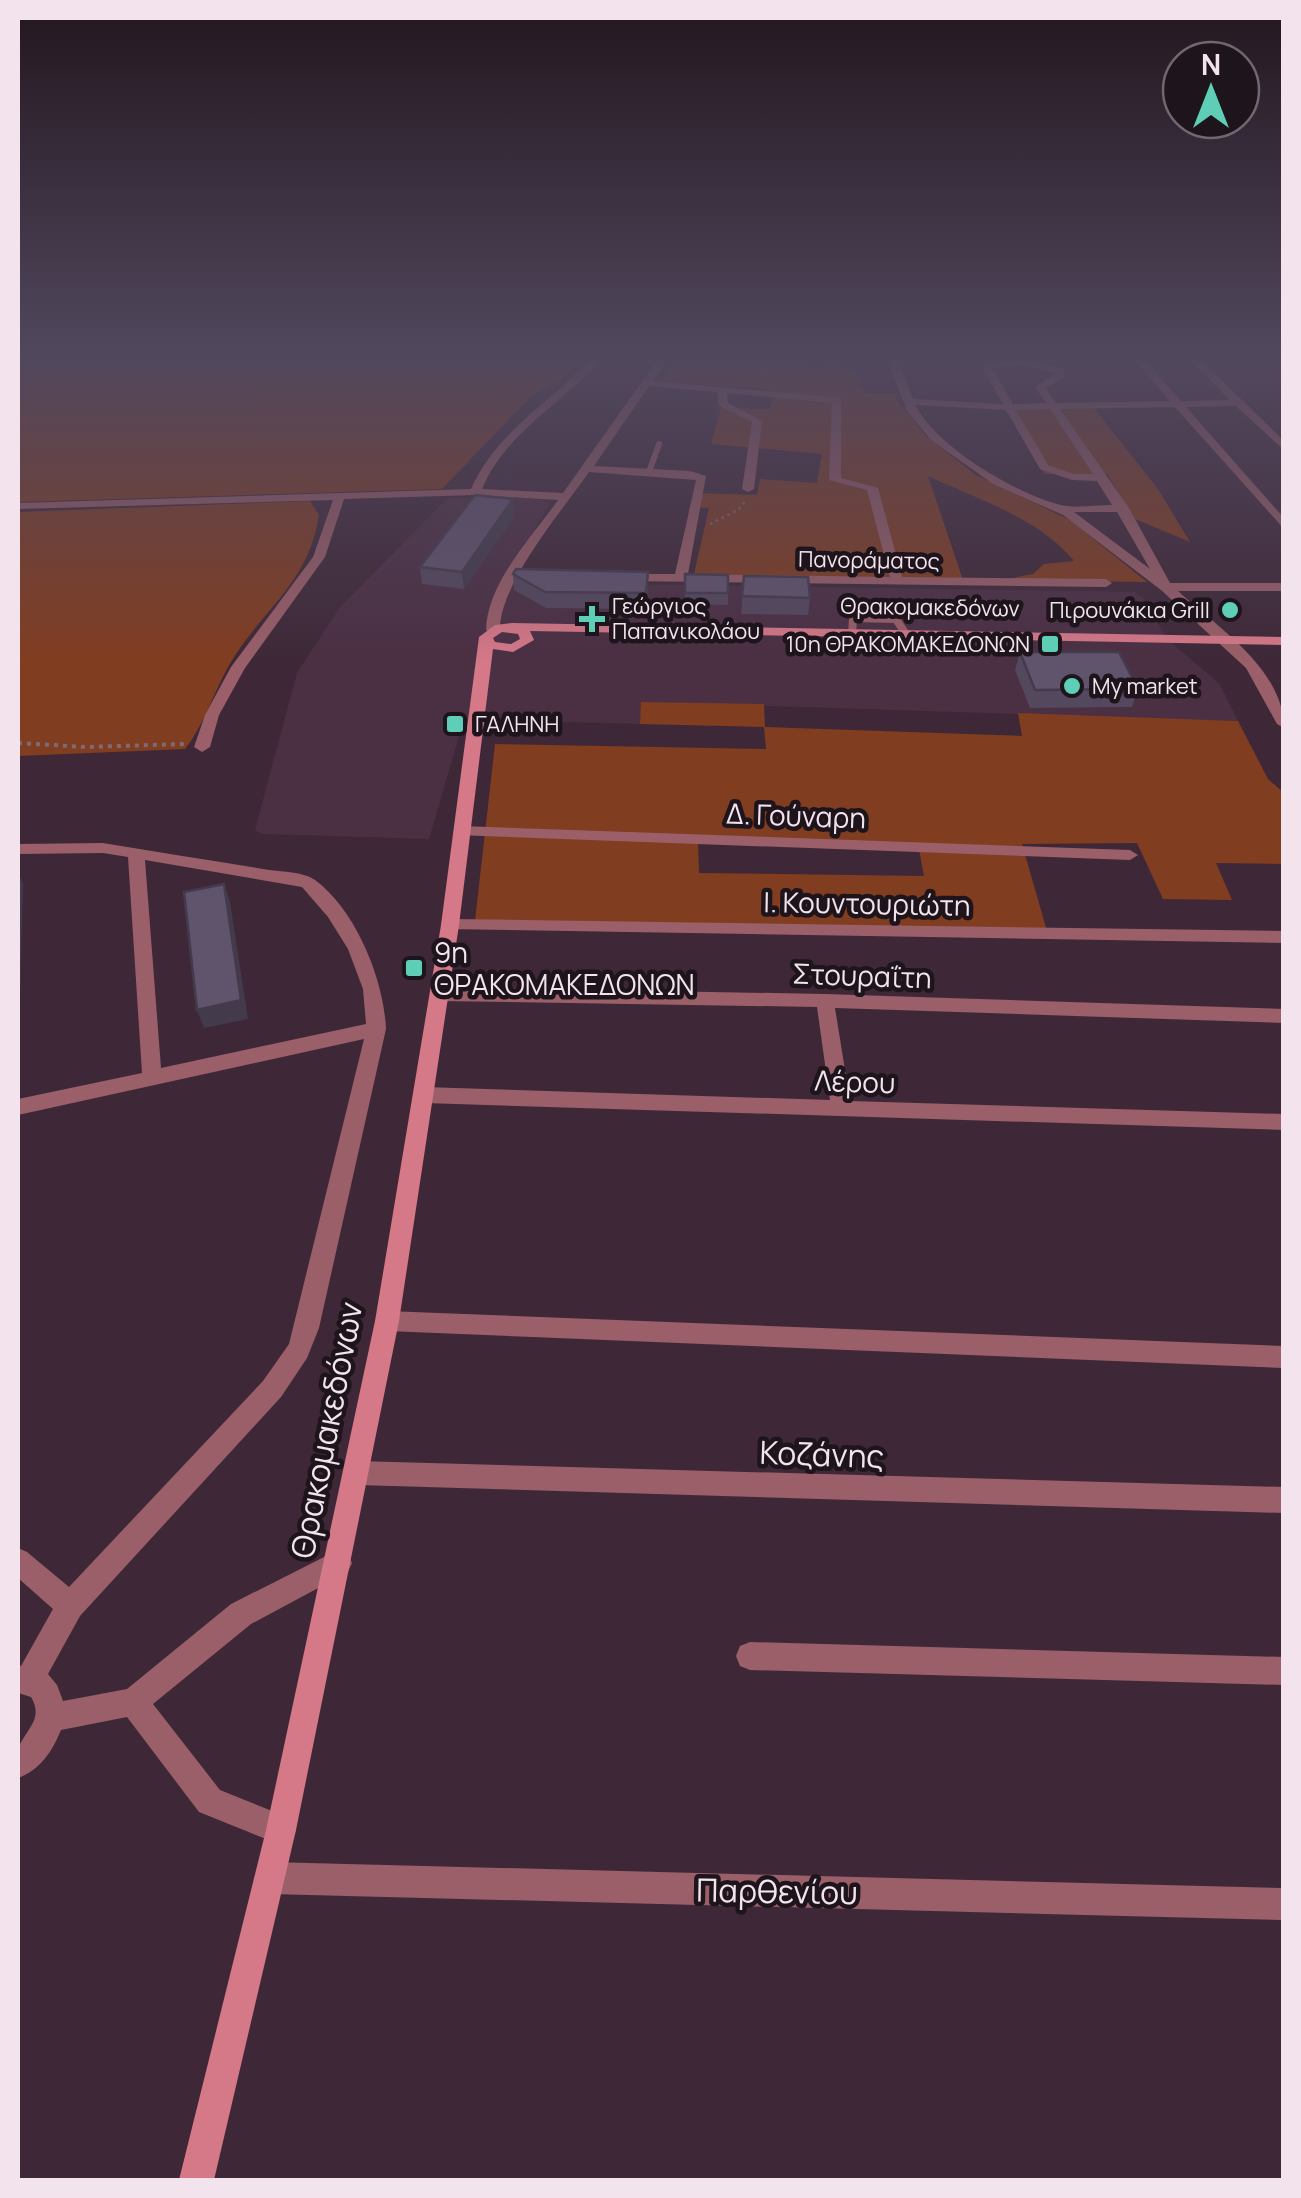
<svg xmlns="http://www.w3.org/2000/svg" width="1301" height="2198" viewBox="0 0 1301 2198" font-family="Manrope,sans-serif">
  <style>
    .built { fill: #4b2f43 }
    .green { fill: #813d20; fill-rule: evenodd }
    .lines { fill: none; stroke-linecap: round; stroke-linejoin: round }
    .path-far1 { stroke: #7e6a77; stroke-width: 2.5; stroke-dasharray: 2.5 4; stroke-linecap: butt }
    .path { stroke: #7e6a77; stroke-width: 4; stroke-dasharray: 4 5; stroke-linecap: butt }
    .service-far1 { stroke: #9a5f68; stroke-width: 6 }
    .service { stroke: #9a5f68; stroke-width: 8 }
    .minor { fill: #9a5f68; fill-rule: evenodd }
    .secondary { fill: #d57888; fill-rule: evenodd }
    .wall { fill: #53485e }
    .shaded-wall { fill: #433b4c }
    .building { fill: #60546d; stroke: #433b4c; stroke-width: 2.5 }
    .poi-dot { fill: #5eceb7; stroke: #1e141b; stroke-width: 4 }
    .labels { text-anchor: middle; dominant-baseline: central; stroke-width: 9; stroke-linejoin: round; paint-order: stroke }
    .far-street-label { font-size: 22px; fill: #f2e3ed; stroke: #1e141b }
    .far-poi-label { font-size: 22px; fill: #f2e3ed; stroke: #1e141b; text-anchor: start }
    .street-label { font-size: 28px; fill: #f2e3ed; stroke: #1e141b }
    .poi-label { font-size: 28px; fill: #f2e3ed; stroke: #1e141b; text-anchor: start }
    .near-street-label { font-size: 32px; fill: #f2e3ed; stroke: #1e141b }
  </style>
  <rect width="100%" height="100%" fill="#3e2837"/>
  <polygon class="built" points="448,498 524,498 544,500 550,505 501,582 1135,592 1143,598 1167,639 1219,683 1238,721 642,702 640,724 464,719 429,839 263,834 255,830 297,673 340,607"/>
  <g class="green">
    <polygon points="18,356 587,356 560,380 533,394 442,489 18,502"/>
    <path d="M678,356H797L811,368L835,365L855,372L866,393H898L895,398L927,437L976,475L1070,520L1147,582L1002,580L1033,574L1044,564L1074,561C1039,518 977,499 928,476L963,580L694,574L709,508L694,507L697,493L757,495L760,479L817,483L822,454L711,444L721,408L770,409L774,395L760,388L660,382Z"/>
    <polygon points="1093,407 1158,489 1190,542 1135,519 1107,474 1044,474 1006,409"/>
    <path d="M310,501L319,515C308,586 261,609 228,667C213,694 204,725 185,749L18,756V512Z"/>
    <path d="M641,702L764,704L765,727L1022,736L1018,713L1238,721L1268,779L1283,792V864L1216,863L1232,900L1163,899L1137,843L1022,844L1047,931L475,921L495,744L766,749L764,727L640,724ZM698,842L918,844L924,876L699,873Z"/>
  </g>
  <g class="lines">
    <g class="path-far1">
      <polyline points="766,378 768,356"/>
      <polyline points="710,524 738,510 746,501"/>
    </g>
    <polyline class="path" points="18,743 86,747 185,744"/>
    <polyline class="service-far1" points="649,472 659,444"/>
    <polyline class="service" points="852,636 853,618 896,619 907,636"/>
    <g class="minor">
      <path d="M594,356H604C564,404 507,430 482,489L563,493L660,356H670L653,381L841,398V478L878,488L902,577L1106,579L1112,583L1106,587L623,581L619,580V574H675L696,480L589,472C562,511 499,584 500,630L493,634L486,630C487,583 532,537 558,500L475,495L344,499L325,557L245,668L219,715L210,747L202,752L194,747L205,715L231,667L313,557L333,500L18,509V503L471,489C497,430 552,402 594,356ZM649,386L717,392L719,406L752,422L742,489L748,492L754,489L762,421L728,403L727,393L832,403L829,480L867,490L890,577L688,574L706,476L690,471L594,466Z"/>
      <path d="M886,356H896L913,399L1003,404L981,366L1023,359L1063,369L1064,377L1046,388L1056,403L1170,401L1131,356H1141L1181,401L1230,400L1186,356H1197L1284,441V450L1236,406L1186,407L1284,518V529L1175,407L1060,409L1129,508L1170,583H1284V591H1178C1217,627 1284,669 1284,728L1277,724L1246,668L1161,590L1063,515L993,484L931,440L907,411ZM1023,365L1056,373L1035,387L1046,403L1013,404L992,368ZM915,405L1006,410L1040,469L1072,480L1097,481L1112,505C1095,505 1073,509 1057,504C1012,491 937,447 915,405ZM1050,409L1093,474H1073L1048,465L1016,410ZM1074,512H1117L1150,569Z"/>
      <polygon points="461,826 1130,850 1138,855 1130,860 455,835 455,827"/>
      <path d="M103,843C156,852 209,860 263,869C278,872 303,871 315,880C356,910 384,980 386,1029L319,1328L307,1358L281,1397L80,1616L48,1674L57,1685L63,1701L127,1689L231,1604L330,1554L339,1550L348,1554L352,1563L348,1572L251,1624L153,1704L220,1790L292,1819L296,1830L292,1841L281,1845L199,1812L127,1717L61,1730C52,1752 40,1770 18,1778C18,1768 15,1752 20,1744C29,1727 43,1717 31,1697L18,1693V1665L21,1666L53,1609L18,1578V1548L27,1552L69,1587L263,1381L289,1344L364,1039L18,1115V1099L142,1073L128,857L103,853L18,854V844ZM145,860L302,887L328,917L348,949L363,989L366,1024L161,1068Z"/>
      <polygon points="450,919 1284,931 1284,943 444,929 441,925 444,921"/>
      <polygon points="440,987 825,994 1284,1009 1284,1023 835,1008 850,1101 1284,1114 1284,1130 424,1103 417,1100 414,1095 417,1090 424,1087 830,1100 817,1007 440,1001 431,994"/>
      <polygon points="387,1311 1284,1346 1284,1368 387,1331 379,1328 375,1321 379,1314"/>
      <polygon points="358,1461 1284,1487 1284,1513 358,1485 349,1482 345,1473 349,1464"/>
      <polygon points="750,1642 1284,1657 1284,1685 750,1670 740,1666 736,1656 740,1646"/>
      <polygon points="270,1862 1284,1888 1284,1920 270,1894 259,1889 254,1878 259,1867"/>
    </g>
    <path class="secondary" d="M512,623L1284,637V645L530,631L534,640L513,652L493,649L459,925L399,1321L296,1830L214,2180H179L266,1830L375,1321L441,925L479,637L495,625ZM502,632L518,634L520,639L511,644L495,642L493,638Z"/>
  </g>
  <g class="wall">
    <polygon points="515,516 464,589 422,584 420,567"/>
    <polygon points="513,574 648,588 646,609 546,608 514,590"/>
    <polygon points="685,574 728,593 728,605 685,604"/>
    <polygon points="744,576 810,598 808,615 741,614"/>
    <polygon points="1020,652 1138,689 1132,707 1030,708 1015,670"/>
  </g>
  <g class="shaded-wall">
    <polygon points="513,499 515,516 464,589 462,572"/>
    <polygon points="18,873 23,883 20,997 18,998"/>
    <polygon points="224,884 230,902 248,1019 204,1028 197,1010"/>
  </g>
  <g class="building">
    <polygon points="475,495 513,499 462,572 420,567"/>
    <polygon points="516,569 648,572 646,593 545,592 513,574"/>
    <polygon points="685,574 728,575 728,593 685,593"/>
    <polygon points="744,576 808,577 810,598 742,596"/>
    <polygon points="1020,652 1119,652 1138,689 1035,690"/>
    <polygon points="224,884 241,1000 197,1010 184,892"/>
  </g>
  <linearGradient id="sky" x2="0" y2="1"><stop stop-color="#22161e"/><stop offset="0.54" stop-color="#52485e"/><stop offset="1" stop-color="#52485e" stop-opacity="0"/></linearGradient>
  <rect width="1301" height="664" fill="url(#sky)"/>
  <g class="poi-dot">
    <circle cx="1230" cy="610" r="10"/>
    <path d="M587 604h10v10h10v10h-10v10h-10v-10h-10v-10h10z"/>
    <rect x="1040" y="634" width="20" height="20" rx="5"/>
    <circle cx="1072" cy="686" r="10"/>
    <rect x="445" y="714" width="20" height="20" rx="5"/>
    <rect x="404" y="958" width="20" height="20" rx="5"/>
  </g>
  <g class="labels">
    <g class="far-street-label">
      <text transform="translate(869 560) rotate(1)">Πανοράματος</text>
      <text transform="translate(930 607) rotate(1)">Θρακομακεδόνων</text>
    </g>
    <g class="far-poi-label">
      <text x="612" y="606">Γεώργιος<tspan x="612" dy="25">Παπανικολάου</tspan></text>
      <text x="1210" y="610" text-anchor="end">Πιρουνάκια Grill</text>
      <text x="1030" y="644" text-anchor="end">10η ΘΡΑΚΟΜΑΚΕΔΟΝΩΝ</text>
      <text x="1092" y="686">My market</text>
      <text x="475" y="724">ΓΑΛΗΝΗ</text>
    </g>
    <g class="street-label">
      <text transform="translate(796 815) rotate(2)">Δ. Γούναρη</text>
      <text transform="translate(867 903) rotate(1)">Ι. Κουντουριώτη</text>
      <text transform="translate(862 975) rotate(2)">Στουραΐτη</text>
      <text transform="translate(855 1081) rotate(2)">Λέρου</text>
    </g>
    <g class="poi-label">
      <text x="434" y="952">9η<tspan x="434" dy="32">ΘΡΑΚΟΜΑΚΕΔΟΝΩΝ</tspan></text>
    </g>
    <g class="near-street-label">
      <text transform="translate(326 1430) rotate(-79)">Θρακομακεδόνων</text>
      <text transform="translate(822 1454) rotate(2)">Κοζάνης</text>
      <text transform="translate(777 1891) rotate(1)">Παρθενίου</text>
    </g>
  </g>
  <rect width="1301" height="2198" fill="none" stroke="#f2e3ed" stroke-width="40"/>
  <g transform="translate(1211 90)"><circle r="48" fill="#1e141b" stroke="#73676f" stroke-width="2.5"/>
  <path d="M0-8L18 38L0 25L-18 38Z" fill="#5eceb7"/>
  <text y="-15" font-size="28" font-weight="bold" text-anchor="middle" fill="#f2e3ed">N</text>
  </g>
</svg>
